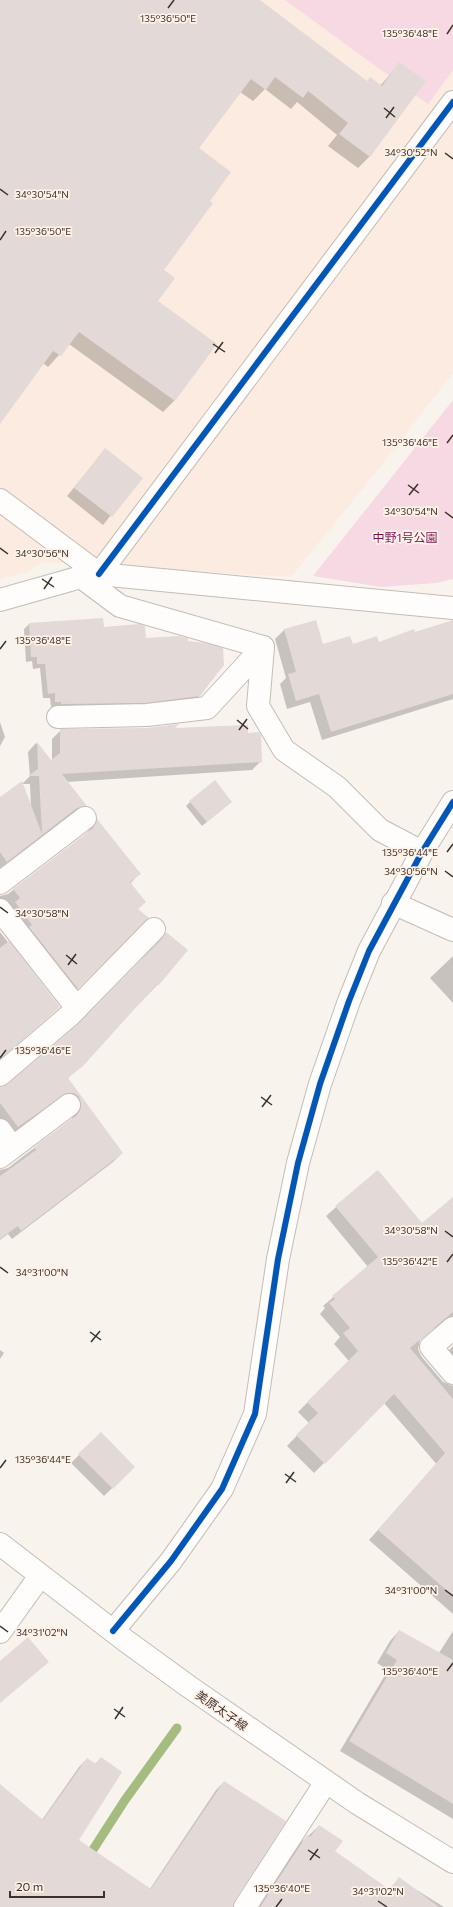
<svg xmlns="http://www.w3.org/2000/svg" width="453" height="1907" viewBox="0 0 453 1907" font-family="Commissioner,'Noto Sans JP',sans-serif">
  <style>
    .built { fill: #fbebe0 }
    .green { fill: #f7d9e3 }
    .shadow { fill: #0003; fill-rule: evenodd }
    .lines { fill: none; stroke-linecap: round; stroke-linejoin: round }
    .stream { stroke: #a5bc80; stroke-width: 9 }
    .building { fill: #e3d9d6 }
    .street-casing { stroke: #c4bcb6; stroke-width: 24 }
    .secondary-casing { stroke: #c4bcb6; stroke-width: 24 }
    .primary-casing { stroke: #c4bcb6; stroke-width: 24 }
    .street { stroke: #fefdfc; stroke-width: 22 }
    .secondary { stroke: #fefdfc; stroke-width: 22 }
    .primary { stroke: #fefdfc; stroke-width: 22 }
    .cycleway-casing { stroke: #fef2e9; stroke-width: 8 }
    .cycleway { stroke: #0057b8; stroke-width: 6 }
    .ticks { fill: none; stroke: #3d3229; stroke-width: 1.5 }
    .labels { text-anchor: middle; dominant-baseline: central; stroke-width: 3.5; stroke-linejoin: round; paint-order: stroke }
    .park-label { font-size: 12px; fill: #7b1352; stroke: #fef2e9 }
    .street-label { font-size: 12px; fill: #3d3229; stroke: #fef2e9 }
    .ticks-label { font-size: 10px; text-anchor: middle; fill: #3d3229; stroke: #fef2e9; stroke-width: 3.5; stroke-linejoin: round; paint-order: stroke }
  </style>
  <rect width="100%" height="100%" fill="#f9f3ee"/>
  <polygon class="built" points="0,0 453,0 453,373 372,477 291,577 43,562 27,572 0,579"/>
  <g class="green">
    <polygon points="285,0 453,0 453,70 428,104"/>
    <polygon points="453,400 453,579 436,583 381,587 313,576"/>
  </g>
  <g class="shadow">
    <polygon points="0,0 258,0 367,82 380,86 400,63 370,156 358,168 328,146 337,135 297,102 291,109 265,89 253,101 240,92 198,149 162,270 156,301 216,344 174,401 163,412 69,344 48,367 43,363 0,423"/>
    <polygon points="105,450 141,478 103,525 67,496"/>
    <polygon points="315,621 322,646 379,643 453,622 453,699 322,740 310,702 287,709 280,684 286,678 275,639 284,630"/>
    <polygon points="29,624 103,628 145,639 199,696 193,701 140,707 56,709 56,706 51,707 50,698 43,698 40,668 33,669 32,661 26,662 24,629"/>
    <polygon points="0,722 5,737 0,746"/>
    <path d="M173,729L247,734L261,761L252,770L67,782L86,806L77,815L68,817L0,868V798L22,784L30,776L28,752L36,743L52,763V739L61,730ZM22,784H30L31,808Z"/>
    <polygon points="190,802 226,806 202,826 186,806"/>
    <polygon points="97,820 139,874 130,884 137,910 147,918 69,997 0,910 0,896 8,894 86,834"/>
    <polygon points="0,932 59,1007 0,1059"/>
    <polygon points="166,934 158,984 67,1079 122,1153 113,1162 12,1239 8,1234 0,1240 0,1170 8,1168 72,1119 73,1112 57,1101 6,1138 0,1131 0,1088 9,1085 77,1027"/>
    <polygon points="453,956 453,1003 430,978"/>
    <polygon points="377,1171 422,1224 453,1198 453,1330 441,1325 434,1328 420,1340 418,1349 421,1356 443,1382 453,1386 453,1467 445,1474 384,1403 314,1473 287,1446 309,1423 298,1412 349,1361 334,1344 340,1337 320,1314 325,1308 323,1306 368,1267 326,1216"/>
    <polygon points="453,1346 453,1374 440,1359"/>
    <polygon points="0,1350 4,1353 0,1359"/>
    <polygon points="101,1433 134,1467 104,1496 71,1463"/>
    <polygon points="432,1469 453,1494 453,1614 369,1540"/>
    <polygon points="399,1631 439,1653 453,1631 453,1819 340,1751 388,1670 377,1663 390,1641"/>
    <polygon points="101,1758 78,1841 150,1889 216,1790 224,1782 228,1907 0,1907 0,1798 42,1820 79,1767 87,1759 95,1764"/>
    <polygon points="319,1826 334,1851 388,1890 399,1879 444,1907 257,1907 299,1844"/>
  </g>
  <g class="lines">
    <polyline class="stream" points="87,1859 125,1800 177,1728"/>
  </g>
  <g class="building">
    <polygon points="0,0 260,0 367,81 370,77 382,86 399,62 426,81 370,157 339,134 348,123 308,91 303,98 275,77 266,90 251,79 199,148 231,172 210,201 213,203 164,270 175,278 158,301 217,344 175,401 79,332 61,356 53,351 0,424"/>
    <polygon points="105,448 143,478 112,517 74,488"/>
    <polygon points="103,618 104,627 139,624 145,626 146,638 179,636 188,638 188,641 205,643 223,648 224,665 200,696 146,703 61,704 61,702 55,702 55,693 48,694 45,664 37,664 37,657 31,657 29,623"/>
    <polygon points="316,620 323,644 350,636 353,644 377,636 379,642 414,629 415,632 453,620 453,694 331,732 319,694 296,701 288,674 296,672 284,629"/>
    <polygon points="179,724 175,728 248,725 248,733 259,732 261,736 262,762 62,774 87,806 77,808 7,862 0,852 0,797 22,781 42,834 39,776 28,776 38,769 37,742 51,760 60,753 60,729 147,728"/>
    <polygon points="215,780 232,802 207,822 189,801"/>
    <polygon points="97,819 141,874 130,882 146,902 138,909 149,918 78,989 29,927 32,925 15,902 20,898 13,889 93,828"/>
    <polygon points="166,932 188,950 159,985 157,984 84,1065 68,1078 123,1153 21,1231 18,1226 0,1239 0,1176 36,1150 34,1147 77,1115 80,1110 81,1104 79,1097 74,1093 67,1093 18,1127 0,1103 0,1087 8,1084 77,1025 163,938"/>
    <polygon points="9,941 60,1007 0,1059 0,948"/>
    <polygon points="378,1170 422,1223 453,1197 453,1312 410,1348 453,1399 453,1596 378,1530 445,1453 394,1394 325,1464 296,1435 318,1413 307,1402 358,1351 343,1333 350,1328 329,1303 335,1299 332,1296 378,1257 335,1206"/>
    <polygon points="101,1432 135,1467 113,1489 78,1454"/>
    <polygon points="399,1630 453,1660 453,1804 349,1741 397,1660 386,1653"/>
    <polygon points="28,1637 49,1662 0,1703 0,1661"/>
    <polygon points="101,1757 122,1772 79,1840 151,1889 224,1781 286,1821 235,1900 233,1907 0,1907 0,1784 43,1820 87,1758 96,1764"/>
    <polygon points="319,1825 343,1841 335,1851 390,1890 399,1877 439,1907 260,1907 307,1835 310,1837"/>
  </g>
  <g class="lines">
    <defs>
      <g id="street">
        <polyline points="99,574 453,608"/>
        <polyline points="81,577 120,606 263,647"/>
        <polyline points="263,647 258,706 284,750 337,787 380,830 422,852"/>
        <polyline points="58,717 147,715 207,708 263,647"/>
        <polyline points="0,883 85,818"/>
        <polyline points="393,903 453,930"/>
        <polyline points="0,910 77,1008"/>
        <polyline points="0,1075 69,1016 154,929"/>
        <polyline points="0,1130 12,1147"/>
        <polyline points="0,1157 69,1105"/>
        <polyline points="453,1328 431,1347 453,1373"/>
        <polyline points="0,1632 40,1576"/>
        <polyline points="245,1907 326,1782"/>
      </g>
      <g id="secondary">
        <polyline points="0,500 99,574"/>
        <polyline points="0,600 81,577 99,574 453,102"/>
        <polyline points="113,1631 171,1561 222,1489 255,1414 278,1259 298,1163 320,1084 349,1001 369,951 422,852 453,802"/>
      </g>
      <polyline id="primary" points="0,1544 126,1641 188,1686 357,1803 453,1862"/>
    </defs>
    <use href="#street" class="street-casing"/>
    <use href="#secondary" class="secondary-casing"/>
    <use href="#primary" class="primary-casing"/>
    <use href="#street" class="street"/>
    <use href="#secondary" class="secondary"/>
    <use href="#primary" class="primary"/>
    <defs>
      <g id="cycleway">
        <polyline points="99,574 453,102"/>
        <polyline points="113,1631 171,1561 222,1489 255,1414 278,1259 298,1163 320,1084 349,1001 369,951 422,852 453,802"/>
      </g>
    </defs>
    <use href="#cycleway" class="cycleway-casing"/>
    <use href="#cycleway" class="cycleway"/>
  </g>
  <path class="ticks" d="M168,8L174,0M447,34L453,25M384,108L395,117M386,118L394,107M445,153L453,159M0,189L8,195M0,240L6,231M213,344L225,352M215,353L223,342M447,443L453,435M408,485L419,493M409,495L418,484M445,512L453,518M0,548L8,554M42,579L54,587M44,589L52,577M0,649L6,641M237,720L248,729M239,730L247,719M447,852L453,844M445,871L453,877M0,907L8,913M66,955L77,964M68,965L76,954M0,1058L6,1050M261,1097L272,1105M262,1107L271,1095M445,1231L453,1237M447,1262L453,1254M0,1267L8,1273M90,1332L101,1340M91,1342L100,1331M0,1468L6,1460M285,1474L296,1482M286,1483L294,1472M445,1590L453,1596M0,1626L8,1632M447,1671L453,1663M114,1709L125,1717M115,1719L123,1707M308,1850L320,1858M310,1860L318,1849M378,1901L387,1907M276,1907L282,1899"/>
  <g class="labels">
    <g class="park-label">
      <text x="405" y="537">中野1号公園</text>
    </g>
    <g class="street-label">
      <text transform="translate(222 1710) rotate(35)">美原太子線</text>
    </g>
  </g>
  <g class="ticks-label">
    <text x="168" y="22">135°36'50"E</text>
    <text x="410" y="37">135°36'48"E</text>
    <text x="411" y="156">34°30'52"N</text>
    <text x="42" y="198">34°30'54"N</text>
    <text x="43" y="235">135°36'50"E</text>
    <text x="410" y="446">135°36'46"E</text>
    <text x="411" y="515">34°30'54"N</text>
    <text x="42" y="557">34°30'56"N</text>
    <text x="43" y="644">135°36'48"E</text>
    <text x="410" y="856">135°36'44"E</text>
    <text x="411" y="875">34°30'56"N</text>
    <text x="42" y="917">34°30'58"N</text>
    <text x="43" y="1054">135°36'46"E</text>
    <text x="411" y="1234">34°30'58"N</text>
    <text x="410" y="1265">135°36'42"E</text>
    <text x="42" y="1276">34°31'00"N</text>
    <text x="43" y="1463">135°36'44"E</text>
    <text x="411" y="1594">34°31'00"N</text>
    <text x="42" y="1636">34°31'02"N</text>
    <text x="410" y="1675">135°36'40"E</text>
    <text x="282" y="1892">135°36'40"E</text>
    <text x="378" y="1895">34°31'02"N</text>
  </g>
  <path d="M10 1891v6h94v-6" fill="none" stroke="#3d3229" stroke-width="2"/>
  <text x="16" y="1891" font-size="12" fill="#3d3229" stroke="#fef2e9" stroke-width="3" paint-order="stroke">20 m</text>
</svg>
